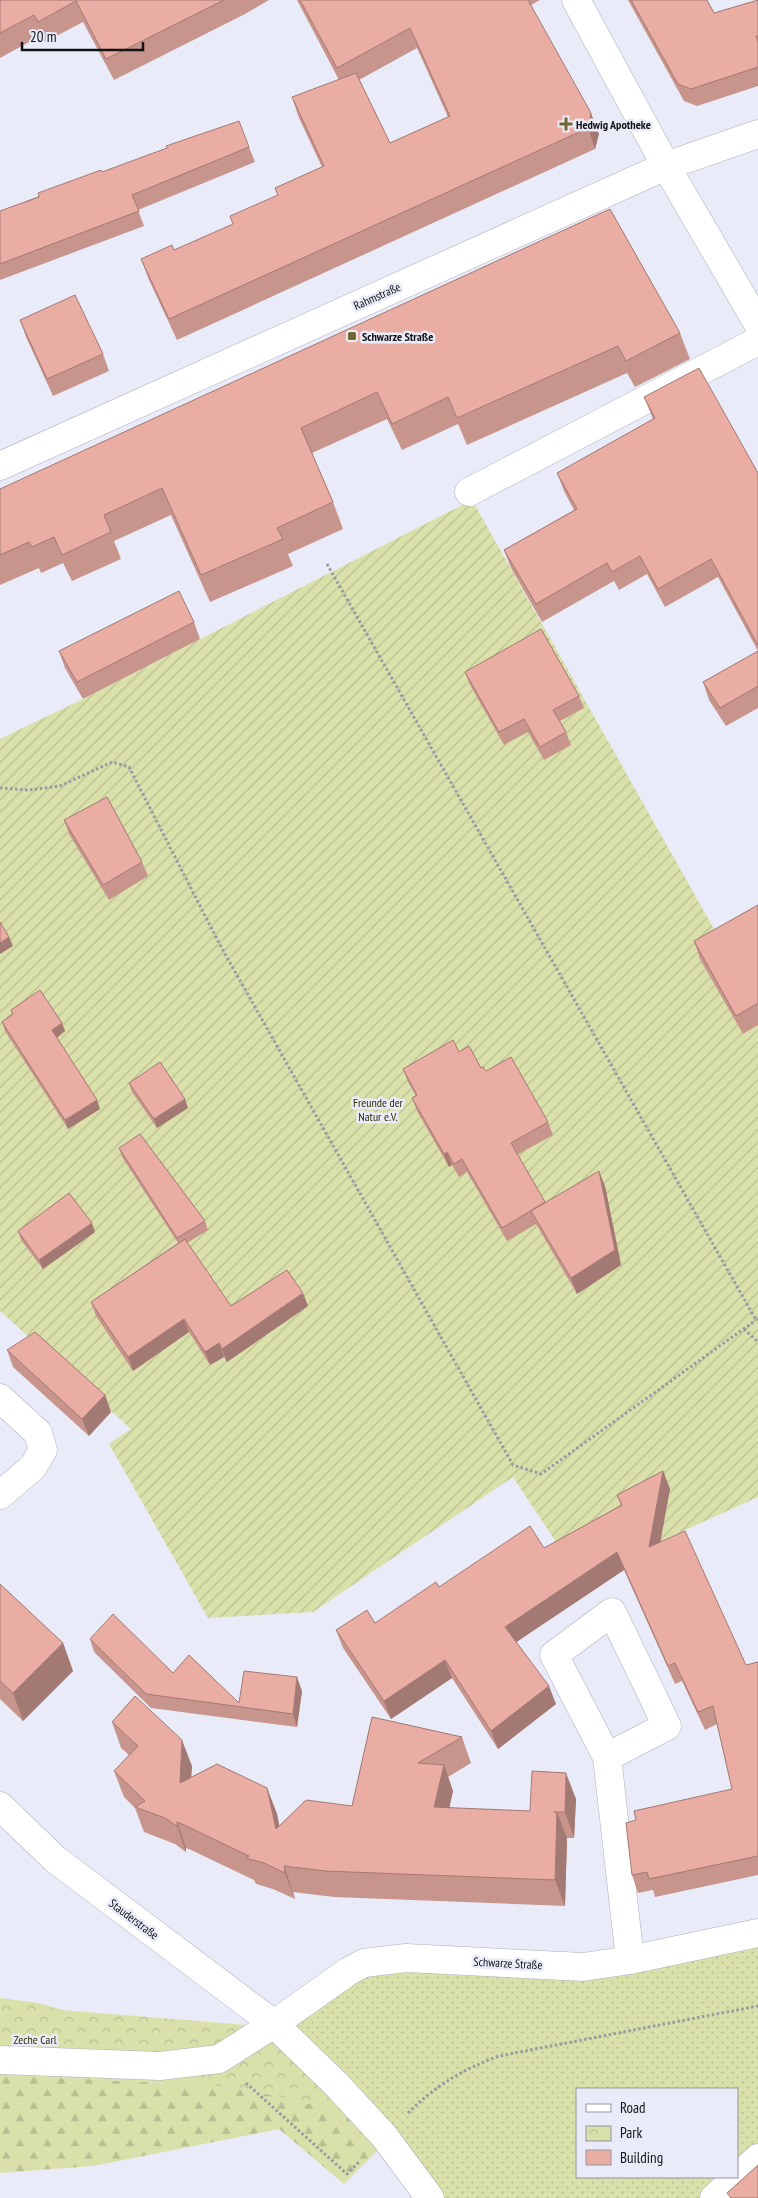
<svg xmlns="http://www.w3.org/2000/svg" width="758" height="2198" viewBox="0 0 758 2198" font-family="'PT Sans Narrow',sans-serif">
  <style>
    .grass { fill: url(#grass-dots); fill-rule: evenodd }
    .forest { fill: url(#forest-firs) }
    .park { fill: url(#park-crowns) }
    .garden { fill: url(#garden-furrows) }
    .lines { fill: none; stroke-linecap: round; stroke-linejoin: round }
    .minor-casing { stroke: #adb0bb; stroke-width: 29 }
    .major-casing { stroke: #adb0bb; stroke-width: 29 }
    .path { stroke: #979aa3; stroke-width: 3; stroke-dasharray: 2.5 2.5; stroke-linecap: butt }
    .minor { stroke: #fff; stroke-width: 28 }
    .major { stroke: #fff; stroke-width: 28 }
    .wall { fill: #c8958d; fill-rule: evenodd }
    .shaded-wall { fill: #a37973 }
    .building { fill: #e9ada4; stroke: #a37973 }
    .poi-dot { fill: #736633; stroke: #e9ecf8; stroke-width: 2 }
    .labels { text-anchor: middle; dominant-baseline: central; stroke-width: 5; stroke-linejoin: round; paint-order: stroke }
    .poi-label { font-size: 12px; font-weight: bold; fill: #111216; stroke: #e9ecf8; text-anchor: start }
    .street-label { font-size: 12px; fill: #111216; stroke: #e9ecf8 }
    .park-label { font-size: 12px; fill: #2c2e03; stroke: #e9ecf8 }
  </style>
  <defs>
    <pattern id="grass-dots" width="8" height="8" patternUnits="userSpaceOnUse" patternTransform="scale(1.25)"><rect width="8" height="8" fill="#dae0aa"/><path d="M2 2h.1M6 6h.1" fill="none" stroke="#babf92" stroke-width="1.8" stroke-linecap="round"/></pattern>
    <pattern id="forest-firs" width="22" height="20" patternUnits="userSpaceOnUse" patternTransform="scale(1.25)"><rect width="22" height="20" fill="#dae0aa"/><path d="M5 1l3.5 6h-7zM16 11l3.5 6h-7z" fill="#babf92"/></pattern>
    <pattern id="park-crowns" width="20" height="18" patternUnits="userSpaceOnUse" patternTransform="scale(1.25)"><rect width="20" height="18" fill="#dae0aa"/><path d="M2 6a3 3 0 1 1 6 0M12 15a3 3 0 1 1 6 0" fill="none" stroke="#babf92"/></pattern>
    <pattern id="garden-furrows" width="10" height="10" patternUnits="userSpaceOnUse" patternTransform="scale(1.25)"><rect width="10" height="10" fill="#dae0aa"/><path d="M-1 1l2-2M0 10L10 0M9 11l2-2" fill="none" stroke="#babf92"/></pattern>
  </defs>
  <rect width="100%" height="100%" fill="#e9ecf8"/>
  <path class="grass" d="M758,1941V2162L716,2198H433L279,2026L367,1968L582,1971ZM577,2089H737V2177H577Z"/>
  <polygon class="forest" points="0,2068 51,2077 237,2087 362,2116 385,2143 344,2184 279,2129 93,2166 0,2173"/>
  <polygon class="park" points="0,1998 39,2003 62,2010 273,2027 362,2116 237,2087 51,2077 0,2068"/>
  <polygon class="garden" points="472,500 758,1007 758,1497 580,1578 513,1477 313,1612 208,1618 109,1444 131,1429 0,1311 0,739 83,699"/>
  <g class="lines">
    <defs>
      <g id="minor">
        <polyline points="576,0 666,166 758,324"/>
        <polyline points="0,466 666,166 758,134"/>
        <polyline points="469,492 758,341"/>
        <polyline points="0,1398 38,1433 43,1450 33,1467 0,1495"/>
        <polygon points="612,1612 667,1726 607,1757 554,1655"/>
        <polyline points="607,1757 630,1960"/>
        <polyline points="0,2060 160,2066 219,2059 274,2024 349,1971 364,1963 406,1958 583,1967 630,1960 758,1933"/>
        <polyline points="714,2198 758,2158"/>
      </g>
      <polyline id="major" points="0,1806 55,1859 274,2024 336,2084 384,2136 430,2198"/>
    </defs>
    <use href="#minor" class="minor-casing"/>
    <use href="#major" class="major-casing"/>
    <g class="path">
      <polyline points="327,564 756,1320 758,1319"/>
      <polyline points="0,788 29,790 60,786 112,762 129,767 220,945 513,1465 541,1474 756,1320"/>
      <polyline points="744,1329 758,1342"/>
      <polyline points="246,2083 347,2174 360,2161"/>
      <path d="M408,2113C435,2086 463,2069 499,2056L758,2006"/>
    </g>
    <use href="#minor" class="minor"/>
    <use href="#major" class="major"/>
  </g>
  <g class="wall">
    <polygon points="0,0 269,0 245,14 114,80 83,22 45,42 42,35 0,58"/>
    <path d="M297,0H540L531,5L599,134L595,149L177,340L149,280L141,259L174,250L233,224L278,195L275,188L322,167L299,118L292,97L339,80ZM417,48L448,117L390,143L359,80Z"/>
    <polygon points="628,0 707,0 714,13 758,0 758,86 697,106 684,101"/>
    <polygon points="249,147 255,162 138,210 144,226 0,280 0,211 102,172"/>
    <polygon points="610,209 680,333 690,359 635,387 627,373 467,445 458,424 402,450 387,419 312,453 333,502 343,529 288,554 293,566 210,602 171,515 114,541 121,559 72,581 63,563 41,573 39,568 0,585 0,489"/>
    <polygon points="20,320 103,354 109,371 53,396 26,337"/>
    <polygon points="644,397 758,473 758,708 726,726 709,700 703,682 758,651 718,577 665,607 647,574 619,590 614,581 542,622 511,568 504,550 574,510 564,491 557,473 653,419"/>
    <polygon points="194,622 200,639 83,699 65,668 59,651"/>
    <polygon points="465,672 579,696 584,708 560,721 566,732 571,745 544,760 528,732 504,745 470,685"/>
    <polygon points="64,820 142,862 148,876 109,900 69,834"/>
    <polygon points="758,905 758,1025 743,1034 700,959 694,941"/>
    <polygon points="11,1010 62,1023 65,1031 57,1038 100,1109 68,1129 5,1031 2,1022 13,1014"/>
    <polygon points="459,1052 486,1071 548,1122 553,1135 517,1155 545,1202 605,1186 621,1265 577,1294 536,1224 507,1241 467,1172 459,1177 452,1165 449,1167 417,1111 412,1098 416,1096 408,1082 403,1069"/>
    <polygon points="129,1083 188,1108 157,1128 132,1092"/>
    <polygon points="119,1148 205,1221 208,1230 187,1243 231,1306 308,1306 227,1362 224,1357 210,1365 189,1332 133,1371 96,1316 91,1302 178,1243 122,1157"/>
    <polygon points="18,1231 95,1232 43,1269 21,1240"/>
    <polygon points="7,1350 105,1395 111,1412 89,1436 13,1367"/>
    <polygon points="663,1471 670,1489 660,1543 746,1665 758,1662 758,1875 655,1897 653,1890 638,1893 632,1875 636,1820 732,1789 717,1724 705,1730 682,1681 675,1684 624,1570 516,1642 556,1704 498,1749 452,1678 391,1719 343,1648 336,1630 375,1623 439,1587 544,1548 621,1505 617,1495"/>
    <polygon points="0,1584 63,1643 73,1671 23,1721 0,1699"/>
    <polygon points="90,1639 173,1673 239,1703 302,1691 297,1727 151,1708 94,1652"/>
    <polygon points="372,1717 462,1737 471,1763 448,1777 453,1791 449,1808 530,1811 576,1799 574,1838 567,1838 565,1906 334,1897 293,1892 295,1899 273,1889 256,1884 254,1880 191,1850 186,1848 186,1852 175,1844 144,1832 135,1808 124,1797 114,1771 129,1755 121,1748 112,1722 192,1766 191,1777 267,1788 277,1814 279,1826 352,1806"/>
  </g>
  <g class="shaded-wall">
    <polygon points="591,113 599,134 595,149 588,128"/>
    <polygon points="9,937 13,946 0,954 0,943"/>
    <polygon points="62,1023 65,1031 55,1039 52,1030"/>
    <polygon points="185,1099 188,1108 157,1128 154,1119"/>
    <polygon points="97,1100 100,1109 68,1129 65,1120"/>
    <polygon points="447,1152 452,1165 449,1167 444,1154"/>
    <polygon points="599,1171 605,1186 621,1265 577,1294 571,1278"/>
    <polygon points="92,1223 95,1232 43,1269 39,1260"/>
    <polygon points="303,1293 308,1306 227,1362 222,1349"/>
    <polygon points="184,1319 189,1332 133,1371 128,1357"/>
    <polygon points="219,1343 224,1357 210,1365 205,1352"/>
    <polygon points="105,1395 111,1412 89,1436 82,1419"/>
    <polygon points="663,1471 670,1489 656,1565 649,1547"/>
    <polygon points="617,1552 624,1570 512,1645 505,1627"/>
    <polygon points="63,1643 73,1671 23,1721 13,1693"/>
    <polygon points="445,1660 452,1678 391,1719 384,1701"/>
    <polygon points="297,1677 302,1691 297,1727 293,1714"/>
    <polygon points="549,1686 556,1704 498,1749 491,1731"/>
    <polygon points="182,1740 192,1766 189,1809 180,1783"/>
    <polygon points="444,1765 453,1791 444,1833 434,1807"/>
    <polygon points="566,1773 576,1799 574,1838 565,1812"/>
    <polygon points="267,1788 277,1814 285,1855 276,1829"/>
    <polygon points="557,1812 567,1838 565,1906 555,1880"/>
    <polygon points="177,1822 186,1848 186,1852 177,1826"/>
    <polygon points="284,1866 293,1892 295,1899 285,1873"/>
  </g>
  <g class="building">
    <polygon points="0,0 224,0 106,59 76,1 38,22 34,15 0,33"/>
    <polygon points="300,0 528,0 591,113 588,128 169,319 141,259 172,245 174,250 233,224 230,216 278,195 275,188 324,166 292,97 356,73 390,143 450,116 410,28 337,68"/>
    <polygon points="631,0 707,0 714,13 758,0 758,36 756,36 758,42 758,67 691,89 678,84"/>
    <polygon points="239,121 249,147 132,195 139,211 0,264 0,211 39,197 38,193 101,170 102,172 167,148 166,146"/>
    <polygon points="610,209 680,333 626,361 618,346 457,418 448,397 392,424 377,392 301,428 333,502 277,528 283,539 201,575 162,488 104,515 111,532 62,555 54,537 32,547 29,542 0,555 0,489"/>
    <polygon points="75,295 103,354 47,379 20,320"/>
    <polygon points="699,368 758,473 758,645 711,559 658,589 640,556 612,572 607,563 536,604 504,550 577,509 557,473 655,418 644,397"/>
    <polygon points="179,591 194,622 77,682 59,651"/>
    <polygon points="541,629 579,696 553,710 566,732 540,747 524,719 499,732 465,672"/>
    <polygon points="758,651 758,686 720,708 703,682"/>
    <polygon points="107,797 142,862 103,885 64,820"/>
    <polygon points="758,905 758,1003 736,1016 694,941"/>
    <polygon points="0,922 9,937 0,943"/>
    <polygon points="40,990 62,1023 52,1030 97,1100 65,1120 2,1022 13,1014 11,1010"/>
    <polygon points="453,1040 459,1052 469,1046 481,1068 483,1067 486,1071 511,1057 548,1122 511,1143 545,1202 502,1228 462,1159 454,1164 447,1152 444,1154 412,1098 417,1095 403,1069"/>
    <polygon points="160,1062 185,1099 154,1119 129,1083"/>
    <polygon points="140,1134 205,1221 177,1238 119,1148"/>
    <polygon points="599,1171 615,1250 571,1278 531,1211"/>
    <polygon points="69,1193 92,1223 39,1260 18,1231"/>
    <polygon points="185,1239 231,1306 287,1270 303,1293 222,1349 219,1343 205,1352 184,1319 128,1357 91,1302"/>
    <polygon points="35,1332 105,1395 82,1419 7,1350"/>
    <polygon points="663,1471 649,1547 685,1531 746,1665 758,1662 758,1856 649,1879 647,1872 632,1875 626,1823 636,1820 634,1811 732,1789 713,1706 698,1712 675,1663 668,1666 617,1552 505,1627 549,1686 491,1731 445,1660 384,1701 336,1630 367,1610 375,1623 436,1582 439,1587 530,1526 544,1548 622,1505 617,1495"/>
    <polygon points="0,1584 63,1643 13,1693 0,1681"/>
    <polygon points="113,1614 173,1673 189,1655 239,1703 244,1671 297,1677 293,1714 146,1694 90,1639"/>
    <polygon points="135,1696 182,1740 180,1783 217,1764 267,1788 276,1829 306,1800 352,1806 372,1717 462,1737 418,1763 444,1765 434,1807 530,1811 532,1771 566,1773 565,1812 554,1812 557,1812 555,1880 325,1871 284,1866 285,1873 264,1863 246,1858 249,1856 182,1824 177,1822 177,1826 165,1818 135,1807 145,1801 114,1771 138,1746 112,1722"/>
    <polygon points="758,2165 758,2198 731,2198 727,2193"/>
  </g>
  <g class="poi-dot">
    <path d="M563.5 116.5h5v5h5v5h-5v5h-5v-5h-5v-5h5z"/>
    <rect x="347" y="331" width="10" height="10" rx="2.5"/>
  </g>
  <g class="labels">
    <g class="poi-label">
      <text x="576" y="124">Hedwig Apotheke</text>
      <text x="362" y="336">Schwarze Straße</text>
    </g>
    <g class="street-label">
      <text transform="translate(377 296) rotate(-24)">Rahmstraße</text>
      <text transform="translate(134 1919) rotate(37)">Stauderstraße</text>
      <text transform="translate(508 1963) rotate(3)">Schwarze Straße</text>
    </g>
    <g class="park-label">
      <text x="378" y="1102">Freunde der<tspan x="378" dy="14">Natur e.V.</tspan></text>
      <text x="35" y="2039">Zeche Carl</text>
    </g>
  </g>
  <rect x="576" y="2088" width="162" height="90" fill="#e9ecf8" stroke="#93959e"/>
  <rect x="586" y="2104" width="25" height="8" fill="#ffffff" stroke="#93959e"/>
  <text x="620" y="2113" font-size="15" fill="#111216">Road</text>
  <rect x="586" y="2126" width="25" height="15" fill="url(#park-crowns)" stroke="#93959e"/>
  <text x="620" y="2138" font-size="15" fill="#111216">Park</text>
  <rect x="586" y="2150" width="25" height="15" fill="#e9ada4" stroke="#93959e"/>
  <text x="620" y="2163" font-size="15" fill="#111216">Building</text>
  <path d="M22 42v8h121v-8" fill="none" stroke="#111216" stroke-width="2.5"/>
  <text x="30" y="42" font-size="15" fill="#111216" stroke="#e9ecf8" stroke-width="4" paint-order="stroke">20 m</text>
</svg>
